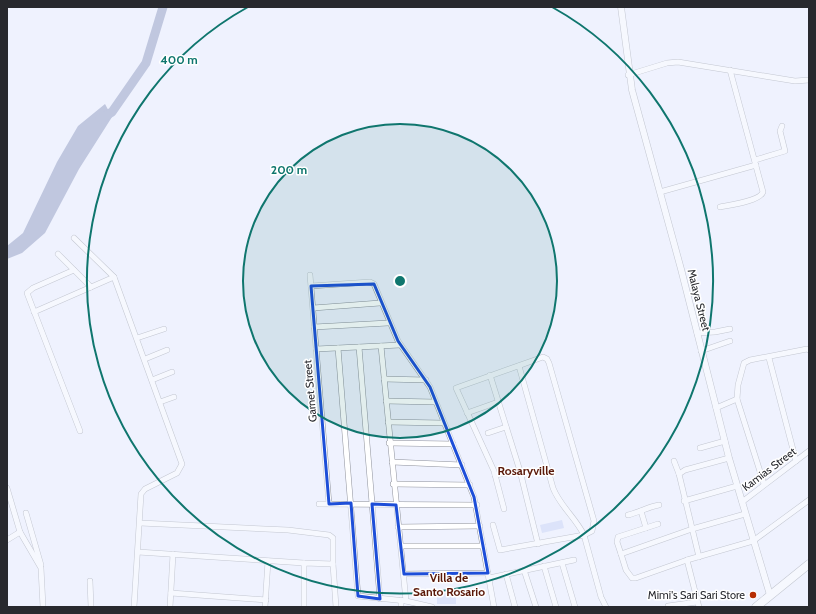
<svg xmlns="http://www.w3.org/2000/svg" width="816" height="614" viewBox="0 0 816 614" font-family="Cabin,sans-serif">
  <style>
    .green { fill: #c6d0f5 }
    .water { fill: #8792bb }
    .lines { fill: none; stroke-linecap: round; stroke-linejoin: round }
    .river { stroke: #8792bb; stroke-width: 9 }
    .minor-casing { stroke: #8f929c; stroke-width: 6 }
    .tertiary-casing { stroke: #8f929c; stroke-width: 7 }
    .primary-casing { stroke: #8f929c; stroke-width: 9 }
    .minor { stroke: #fff; stroke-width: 5 }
    .tertiary { stroke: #fff; stroke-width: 6 }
    .primary { stroke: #fff; stroke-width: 8 }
    .marked { fill: none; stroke: #1d4ed8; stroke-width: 3; stroke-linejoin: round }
    .ring { fill: none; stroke: #0f766e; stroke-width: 2 }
    .poi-dot { fill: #b72d02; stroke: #fff; stroke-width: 1.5 }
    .labels { text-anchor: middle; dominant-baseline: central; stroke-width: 3; stroke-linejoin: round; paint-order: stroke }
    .street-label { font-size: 11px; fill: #28292e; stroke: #fff }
    .poi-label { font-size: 11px; fill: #28292e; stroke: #fff; text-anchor: end }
    .neighbourhood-label { font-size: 12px; font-weight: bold; fill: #5a1808; stroke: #fff }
    .centre { fill: #0f766e; stroke: #fff; stroke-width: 2 }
    .ring-label { font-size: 12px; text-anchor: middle; font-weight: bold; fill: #0f766e; stroke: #fff; stroke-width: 3; stroke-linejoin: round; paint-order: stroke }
  </style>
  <rect width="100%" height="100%" fill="#eff2fe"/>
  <g class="green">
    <polygon points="562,520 564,528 542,533 540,525"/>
    <rect x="437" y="593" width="19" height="11"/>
  </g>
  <polygon class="water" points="105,104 112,117 79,169 45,233 22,253 7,259 7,246 23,233 57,162 78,126"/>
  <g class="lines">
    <polyline class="river" points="100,119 112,112 146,63 163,7"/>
    <defs>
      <g id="minor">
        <polyline points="628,75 667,63 678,62 795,81 809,80"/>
        <polyline points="755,160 785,151 780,131 782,126"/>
        <polyline points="660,192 756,165"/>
        <path d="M720,207C730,205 760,201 763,192L730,70"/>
        <polyline points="74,238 114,277 182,464 177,473 145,489 141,494 134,607"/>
        <polyline points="58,254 91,287"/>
        <polyline points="74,270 33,288 27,293 80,431"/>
        <polyline points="310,275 329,504"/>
        <polyline points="311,286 370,282 374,284 398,341 430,387 474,497 494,607"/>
        <polyline points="313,308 380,303"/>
        <polyline points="34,312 114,277"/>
        <polyline points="314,327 388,323"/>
        <polyline points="697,333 715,332 730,329"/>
        <polyline points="137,338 164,329"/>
        <polyline points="381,346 406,601"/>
        <polyline points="359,347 380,599"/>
        <polyline points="338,348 358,596 406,601 432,607"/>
        <polyline points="316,349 400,345"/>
        <polyline points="701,351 730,341"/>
        <polyline points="769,358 796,461"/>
        <polyline points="145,359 167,350"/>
        <path d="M519,366L553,488C560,506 575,517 584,535L601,597L606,607"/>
        <polyline points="490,375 520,471 538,544"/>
        <polyline points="384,379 426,380"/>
        <polyline points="152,380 172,372"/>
        <polyline points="386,401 435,402"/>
        <polyline points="160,402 174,397"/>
        <polyline points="716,408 737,399"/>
        <polyline points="467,413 498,402"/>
        <polyline points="388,422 443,423"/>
        <polyline points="488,433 506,427"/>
        <polyline points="389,443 453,444"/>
        <polyline points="700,448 725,441"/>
        <polyline points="674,461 679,474"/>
        <polyline points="392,462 462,465"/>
        <polyline points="495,475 520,471"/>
        <polyline points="393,484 470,485"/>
        <polyline points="764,484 737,399 738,385 744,363 750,360 807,349 809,350"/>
        <polyline points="7,488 20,532 41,568 43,607"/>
        <polyline points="684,501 737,486"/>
        <polyline points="742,502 809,451"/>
        <polyline points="319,504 477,505"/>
        <polyline points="641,511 646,528"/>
        <polyline points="26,513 41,565"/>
        <path d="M628,515C640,512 648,507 659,505"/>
        <polyline points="140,523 288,530 329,535 333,538 333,564"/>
        <polyline points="493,525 500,550 584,535 592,531 594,521 549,363 547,359 543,357 456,388 494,471 504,509"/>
        <polyline points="398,527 480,526"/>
        <polyline points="7,540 20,532"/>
        <polyline points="401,546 483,546"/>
        <polyline points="138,552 304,563"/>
        <polyline points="621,554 617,542 618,537 658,524"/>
        <polyline points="699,557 679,474 685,470 729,458"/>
        <polyline points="687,560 753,541 809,500"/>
        <polyline points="562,563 575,607"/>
        <polyline points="544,566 556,607"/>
        <polyline points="524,570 536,607"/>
        <polyline points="404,574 488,573"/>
        <polyline points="506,574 515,607"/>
        <polyline points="489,578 574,560"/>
        <polyline points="90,581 91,607"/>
        <polyline points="171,593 266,600"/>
        <polyline points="401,600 401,607"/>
        <polyline points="668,606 697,602"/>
        <polyline points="170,607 173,554"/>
        <polyline points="265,607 268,561"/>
        <polyline points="304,607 304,563 333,564 336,607"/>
        <polyline points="699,607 687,560 636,578 632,578 626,570 621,554 692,529 745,514"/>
      </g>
      <polyline id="tertiary" points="621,7 632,90 681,269 729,458 770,595"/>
      <polyline id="primary" points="756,607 809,564"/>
    </defs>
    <use href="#minor" class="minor-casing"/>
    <use href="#tertiary" class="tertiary-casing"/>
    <use href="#primary" class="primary-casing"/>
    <use href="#minor" class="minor"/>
    <use href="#tertiary" class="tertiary"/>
    <use href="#primary" class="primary"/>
  </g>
  <path d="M0 0H816V614H0ZM374,284L398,341L430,387L474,497L488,573L404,574L396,505L372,504L380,599L358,596L351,503L329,504L311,286Z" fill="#eff2fe" fill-opacity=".55" fill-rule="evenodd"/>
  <path class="marked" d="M374,284L398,341L430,387L474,497L488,573L404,574L396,505L372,504L380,599L358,596L351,503L329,504L311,286Z"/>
  <circle cx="400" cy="281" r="157" fill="#0f766e" fill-opacity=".12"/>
  <g class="ring">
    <circle cx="400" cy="281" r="157"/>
    <path d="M552 7A313 313 0 1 1 248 7"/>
  </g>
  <circle class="poi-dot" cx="753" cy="595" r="4"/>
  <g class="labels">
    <g class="street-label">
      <text transform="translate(699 300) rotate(76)">Malaya Street</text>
      <text transform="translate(310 391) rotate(-95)">Garnet Street</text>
      <text transform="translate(769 469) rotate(-37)">Kamias Street</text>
    </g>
    <g class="poi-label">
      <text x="745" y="595">Mimi's Sari Sari Store</text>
    </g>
    <g class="neighbourhood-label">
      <text x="526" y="470">Rosaryville</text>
      <text x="449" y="577">Villa de<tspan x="449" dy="14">Santo Rosario</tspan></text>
    </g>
  </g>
  <circle cx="400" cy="281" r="6" class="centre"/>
  <g class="ring-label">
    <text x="179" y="64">400 m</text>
    <text x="289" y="174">200 m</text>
  </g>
  <rect width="816" height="614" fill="none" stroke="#28292e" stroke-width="16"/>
</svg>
